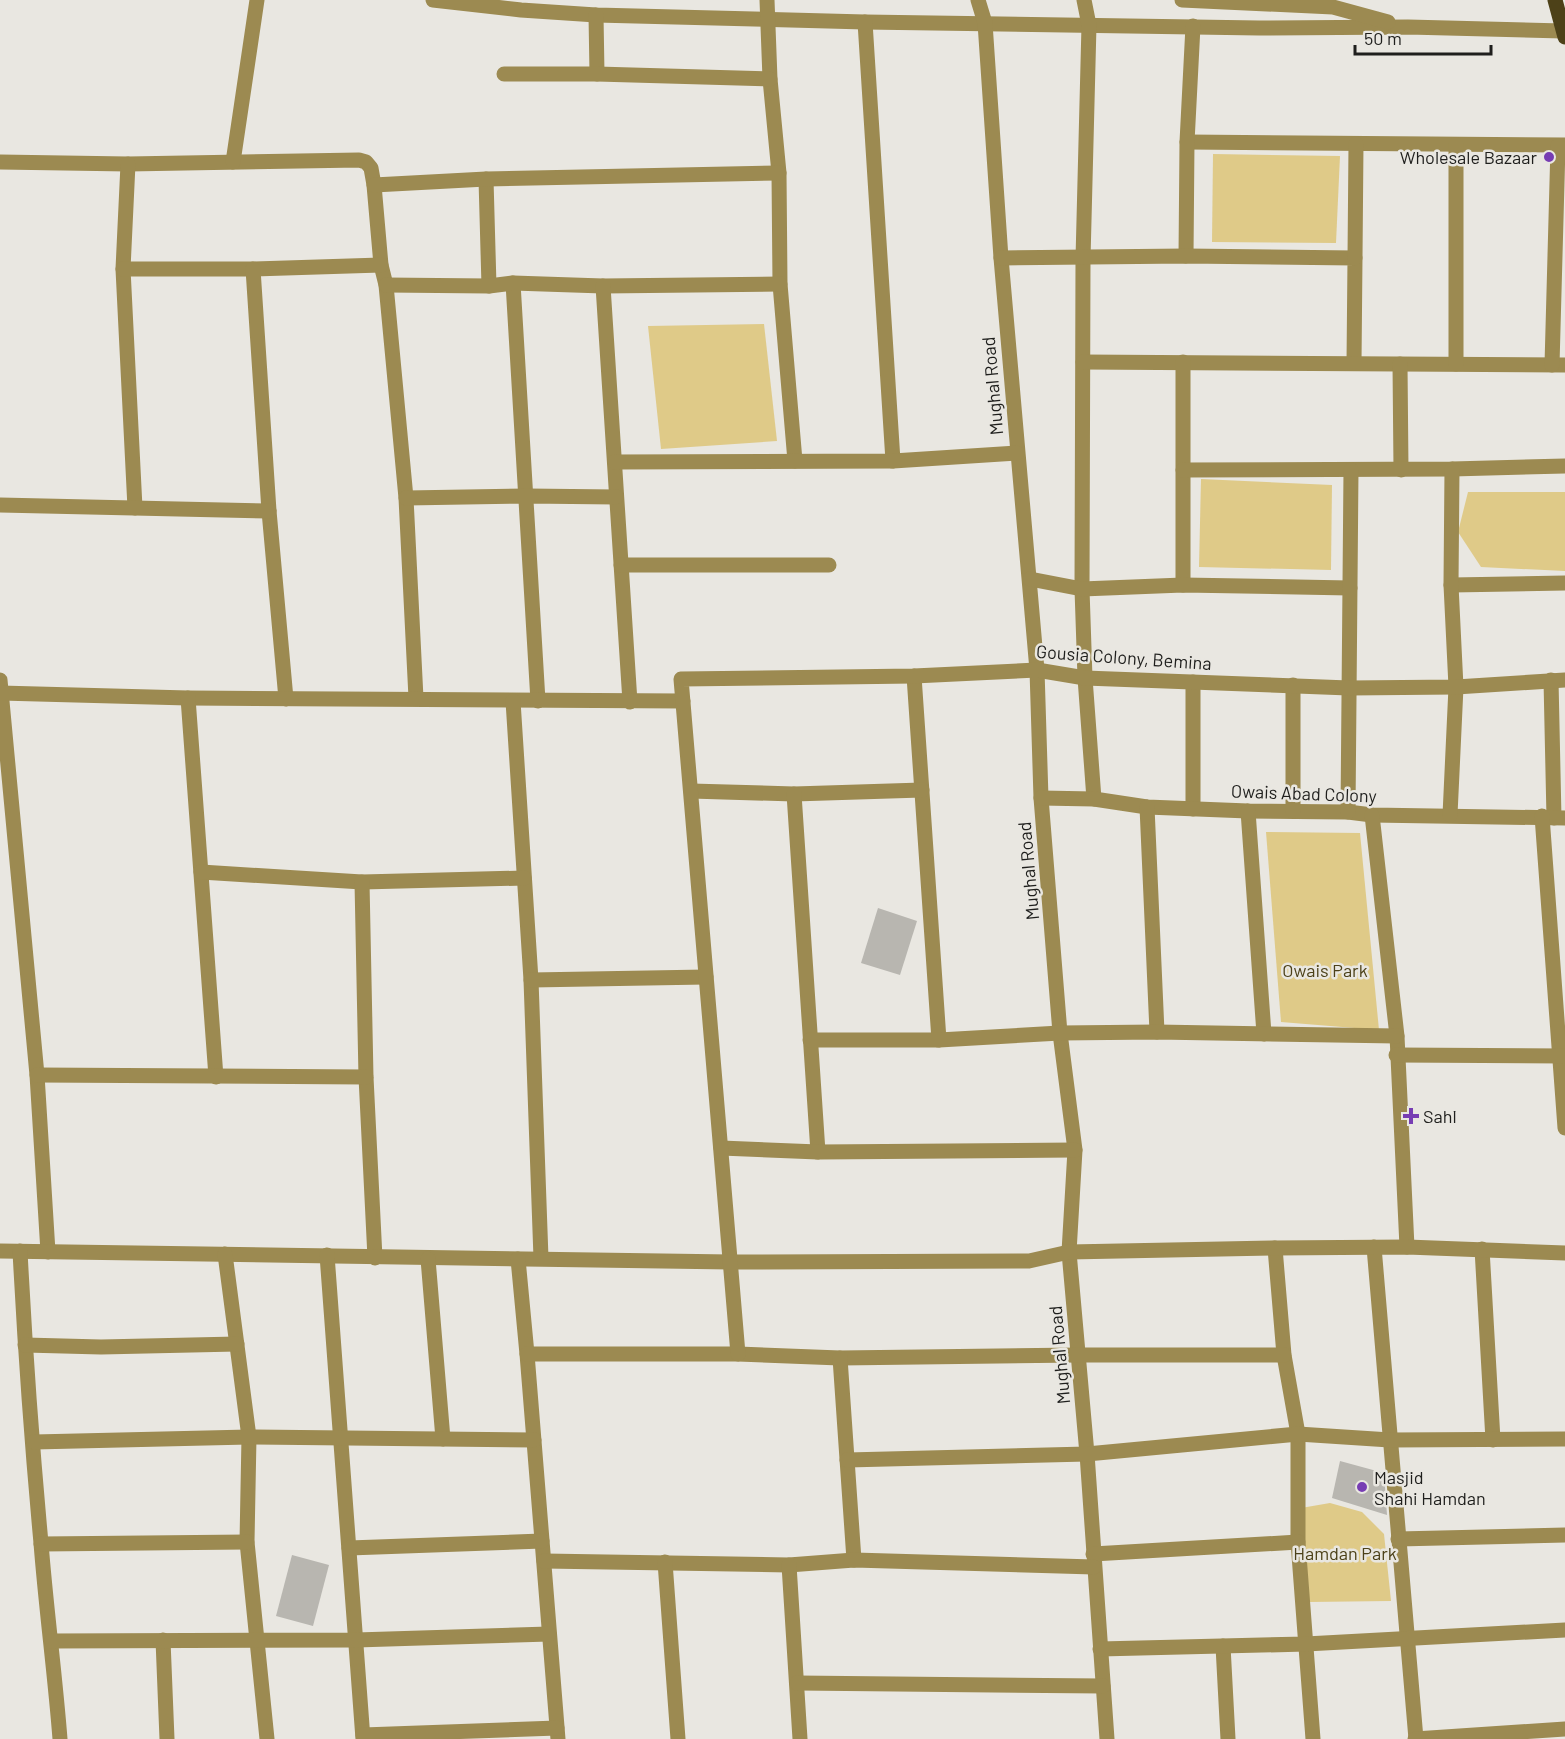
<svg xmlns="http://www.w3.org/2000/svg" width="1565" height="1739" viewBox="0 0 1565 1739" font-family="Barlow,sans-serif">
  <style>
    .green { fill: #dfca88 }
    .building { fill: #b8b6b0 }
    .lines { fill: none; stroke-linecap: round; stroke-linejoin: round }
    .minor { stroke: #9c8a51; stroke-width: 15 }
    .major { stroke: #4d4118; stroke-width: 15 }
    .poi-dot { fill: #773db3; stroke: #e9e7e1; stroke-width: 2 }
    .labels { text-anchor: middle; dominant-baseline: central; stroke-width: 5; stroke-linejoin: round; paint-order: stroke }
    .poi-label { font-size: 18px; fill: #1f1f1d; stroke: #e9e7e1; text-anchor: start }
    .street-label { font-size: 18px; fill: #1f1f1d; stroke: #e9e7e1 }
    .park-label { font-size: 18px; fill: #4c4119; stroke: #e9e7e1 }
  </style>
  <rect width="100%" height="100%" fill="#e9e7e1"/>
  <g class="green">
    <polygon points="1213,154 1340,156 1336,243 1212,242"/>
    <polygon points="764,324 777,441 661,449 648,326"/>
    <polygon points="1201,479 1332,485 1331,570 1199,567"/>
    <polygon points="1468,492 1565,492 1565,571 1481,567 1458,532"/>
    <polygon points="1266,832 1360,833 1379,1030 1281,1022"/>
    <polygon points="1330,1503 1362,1512 1384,1534 1391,1601 1309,1602 1301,1508"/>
  </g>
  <g class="building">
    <polygon points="878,908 917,921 900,975 861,963"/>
    <polygon points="1340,1461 1384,1473 1387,1515 1332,1498"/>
    <polygon points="292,1555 329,1565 313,1626 276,1616"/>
  </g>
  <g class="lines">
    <g class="minor">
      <polyline points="433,0 521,10 596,15 865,22 1259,28 1408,27 1563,31"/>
      <polyline points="767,0 770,79 779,173 780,284 795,461"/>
      <polyline points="978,0 985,23 1001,258 1037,670 1041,798 1060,1033 1075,1150 1069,1252 1087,1454 1107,1739"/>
      <polyline points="1084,0 1089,25 1083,259 1082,589 1085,678 1094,799"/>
      <polyline points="1182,0 1333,7 1388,22"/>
      <polyline points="596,15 597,74"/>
      <polyline points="865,22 893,461"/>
      <polyline points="504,74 597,74 770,79"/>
      <polyline points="1187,142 1565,145"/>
      <polyline points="0,162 128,164 359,160 366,162 371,168 374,185 381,265 386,285 406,498 416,698"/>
      <polyline points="233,162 257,0"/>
      <polyline points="128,164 123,269 135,508"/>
      <polyline points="486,179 489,286"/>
      <polyline points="374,185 486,179 779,173"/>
      <polyline points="1186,256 1187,142 1193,26"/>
      <polyline points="1001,258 1186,256 1355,258 1354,363"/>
      <polyline points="1355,258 1356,144"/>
      <polyline points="123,269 253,269 381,265"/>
      <polyline points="253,269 269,511 286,699"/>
      <polyline points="513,283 538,701"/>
      <polyline points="386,285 489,286 513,283 603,286 780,284"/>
      <polyline points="603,286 630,702"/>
      <polyline points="1083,362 1565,365"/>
      <polyline points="1183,362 1183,585"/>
      <polyline points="1400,364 1401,470"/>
      <polyline points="1456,364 1456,145"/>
      <polyline points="1552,365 1558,146"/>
      <polyline points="615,462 893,461 1017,453"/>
      <polyline points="1183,470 1452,469 1565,466"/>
      <polyline points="406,498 527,496 616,497"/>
      <polyline points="0,505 269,511"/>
      <polyline points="621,565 829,565"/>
      <polyline points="1030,579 1082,589 1183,585 1350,588"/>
      <polyline points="1451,585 1565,583"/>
      <polyline points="914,676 939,1040"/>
      <polyline points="0,680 37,1075 48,1252"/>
      <polyline points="1551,680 1554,818"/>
      <polyline points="1193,682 1193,809"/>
      <polyline points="0,693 188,698 683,701"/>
      <polyline points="188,698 216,1077"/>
      <polyline points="513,701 531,980 541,1258"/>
      <polyline points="691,791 794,794 922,790"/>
      <polyline points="794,794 818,1152"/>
      <polyline points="1041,798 1094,799 1147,807 1248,811 1348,812 1372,815 1565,818"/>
      <polyline points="1147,807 1157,1032"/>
      <polyline points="1248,811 1264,1034"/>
      <polyline points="1293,811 1293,685"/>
      <polyline points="1348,812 1351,470"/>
      <polyline points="1372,815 1397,1036 1407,1247"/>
      <polyline points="1450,815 1456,687 1451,585 1452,469"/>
      <polyline points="1542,816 1565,1128"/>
      <polyline points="201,872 362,882 524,878"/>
      <polyline points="362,882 366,1077 375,1258"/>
      <polyline points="531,980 706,977"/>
      <polyline points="810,1040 939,1040 1060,1033 1157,1032 1397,1036"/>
      <polyline points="1396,1055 1565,1056"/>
      <polyline points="37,1075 366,1077"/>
      <polyline points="721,1148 818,1152 1075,1150"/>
      <polyline points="1374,1247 1416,1739"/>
      <polyline points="1275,1248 1284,1355 1298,1434 1298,1542 1313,1739"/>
      <polyline points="1482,1249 1493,1440"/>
      <polyline points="0,1251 731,1262 1029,1261 1069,1252 1275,1248 1407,1247 1565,1253"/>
      <path d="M20,1251C25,1348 32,1446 41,1543C46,1608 55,1674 60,1739"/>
      <polyline points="225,1254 249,1437 247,1542 267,1739"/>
      <polyline points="327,1255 363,1739"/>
      <polyline points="428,1259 443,1439"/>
      <polyline points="518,1259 527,1354 558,1739"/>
      <polyline points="25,1345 101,1347 237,1344"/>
      <polyline points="527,1354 738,1354 840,1358 1078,1355 1284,1355"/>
      <polyline points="738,1354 681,679 914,676 1037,670 1085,678 1349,688 1456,687 1565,680"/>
      <polyline points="840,1358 854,1560"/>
      <polyline points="34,1442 249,1437 534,1440"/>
      <polyline points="847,1460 1087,1454 1298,1434 1390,1440 1565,1439"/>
      <polyline points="1398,1539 1565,1535"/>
      <polyline points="41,1544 247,1542"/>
      <polyline points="349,1548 542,1541"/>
      <polyline points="1093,1554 1298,1542"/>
      <polyline points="544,1561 789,1565 854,1560 1094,1567"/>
      <polyline points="665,1562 678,1739"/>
      <polyline points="789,1565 800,1739"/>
      <polyline points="163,1640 167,1739"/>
      <polyline points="52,1641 356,1640 549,1634"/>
      <polyline points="1223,1646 1228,1739"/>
      <polyline points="1100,1649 1306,1644 1565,1630"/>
      <polyline points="797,1683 1103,1686"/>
      <polyline points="363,1735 557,1728"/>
      <polyline points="1415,1739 1565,1729"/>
    </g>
    <polyline class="major" points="1555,0 1565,37"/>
  </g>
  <g class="poi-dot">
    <circle cx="1549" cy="157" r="6"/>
    <path d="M1408 1107h6v6h6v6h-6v6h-6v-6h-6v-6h6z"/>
    <circle cx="1362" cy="1487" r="6"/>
  </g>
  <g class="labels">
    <g class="poi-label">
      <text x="1537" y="157" text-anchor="end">Wholesale Bazaar</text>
      <text x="1423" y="1116">Sahl</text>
      <text x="1374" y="1477">Masjid<tspan x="1374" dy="21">Shahi Hamdan</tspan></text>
    </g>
    <g class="street-label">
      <text transform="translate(992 386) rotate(-95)">Mughal Road</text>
      <text transform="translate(1124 657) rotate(4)">Gousia Colony, Bemina</text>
      <text transform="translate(1304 793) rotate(2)">Owais Abad Colony</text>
      <text transform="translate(1028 871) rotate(-95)">Mughal Road</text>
      <text transform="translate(1059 1355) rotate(-95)">Mughal Road</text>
    </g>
    <g class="park-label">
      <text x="1325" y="970">Owais Park</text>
      <text x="1345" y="1553">Hamdan Park</text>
    </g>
  </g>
  <path d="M1355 45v9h136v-9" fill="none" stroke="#1f1f1d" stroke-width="3"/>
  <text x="1364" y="45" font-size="18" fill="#1f1f1d" stroke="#e9e7e1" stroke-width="4.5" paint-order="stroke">50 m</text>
</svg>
